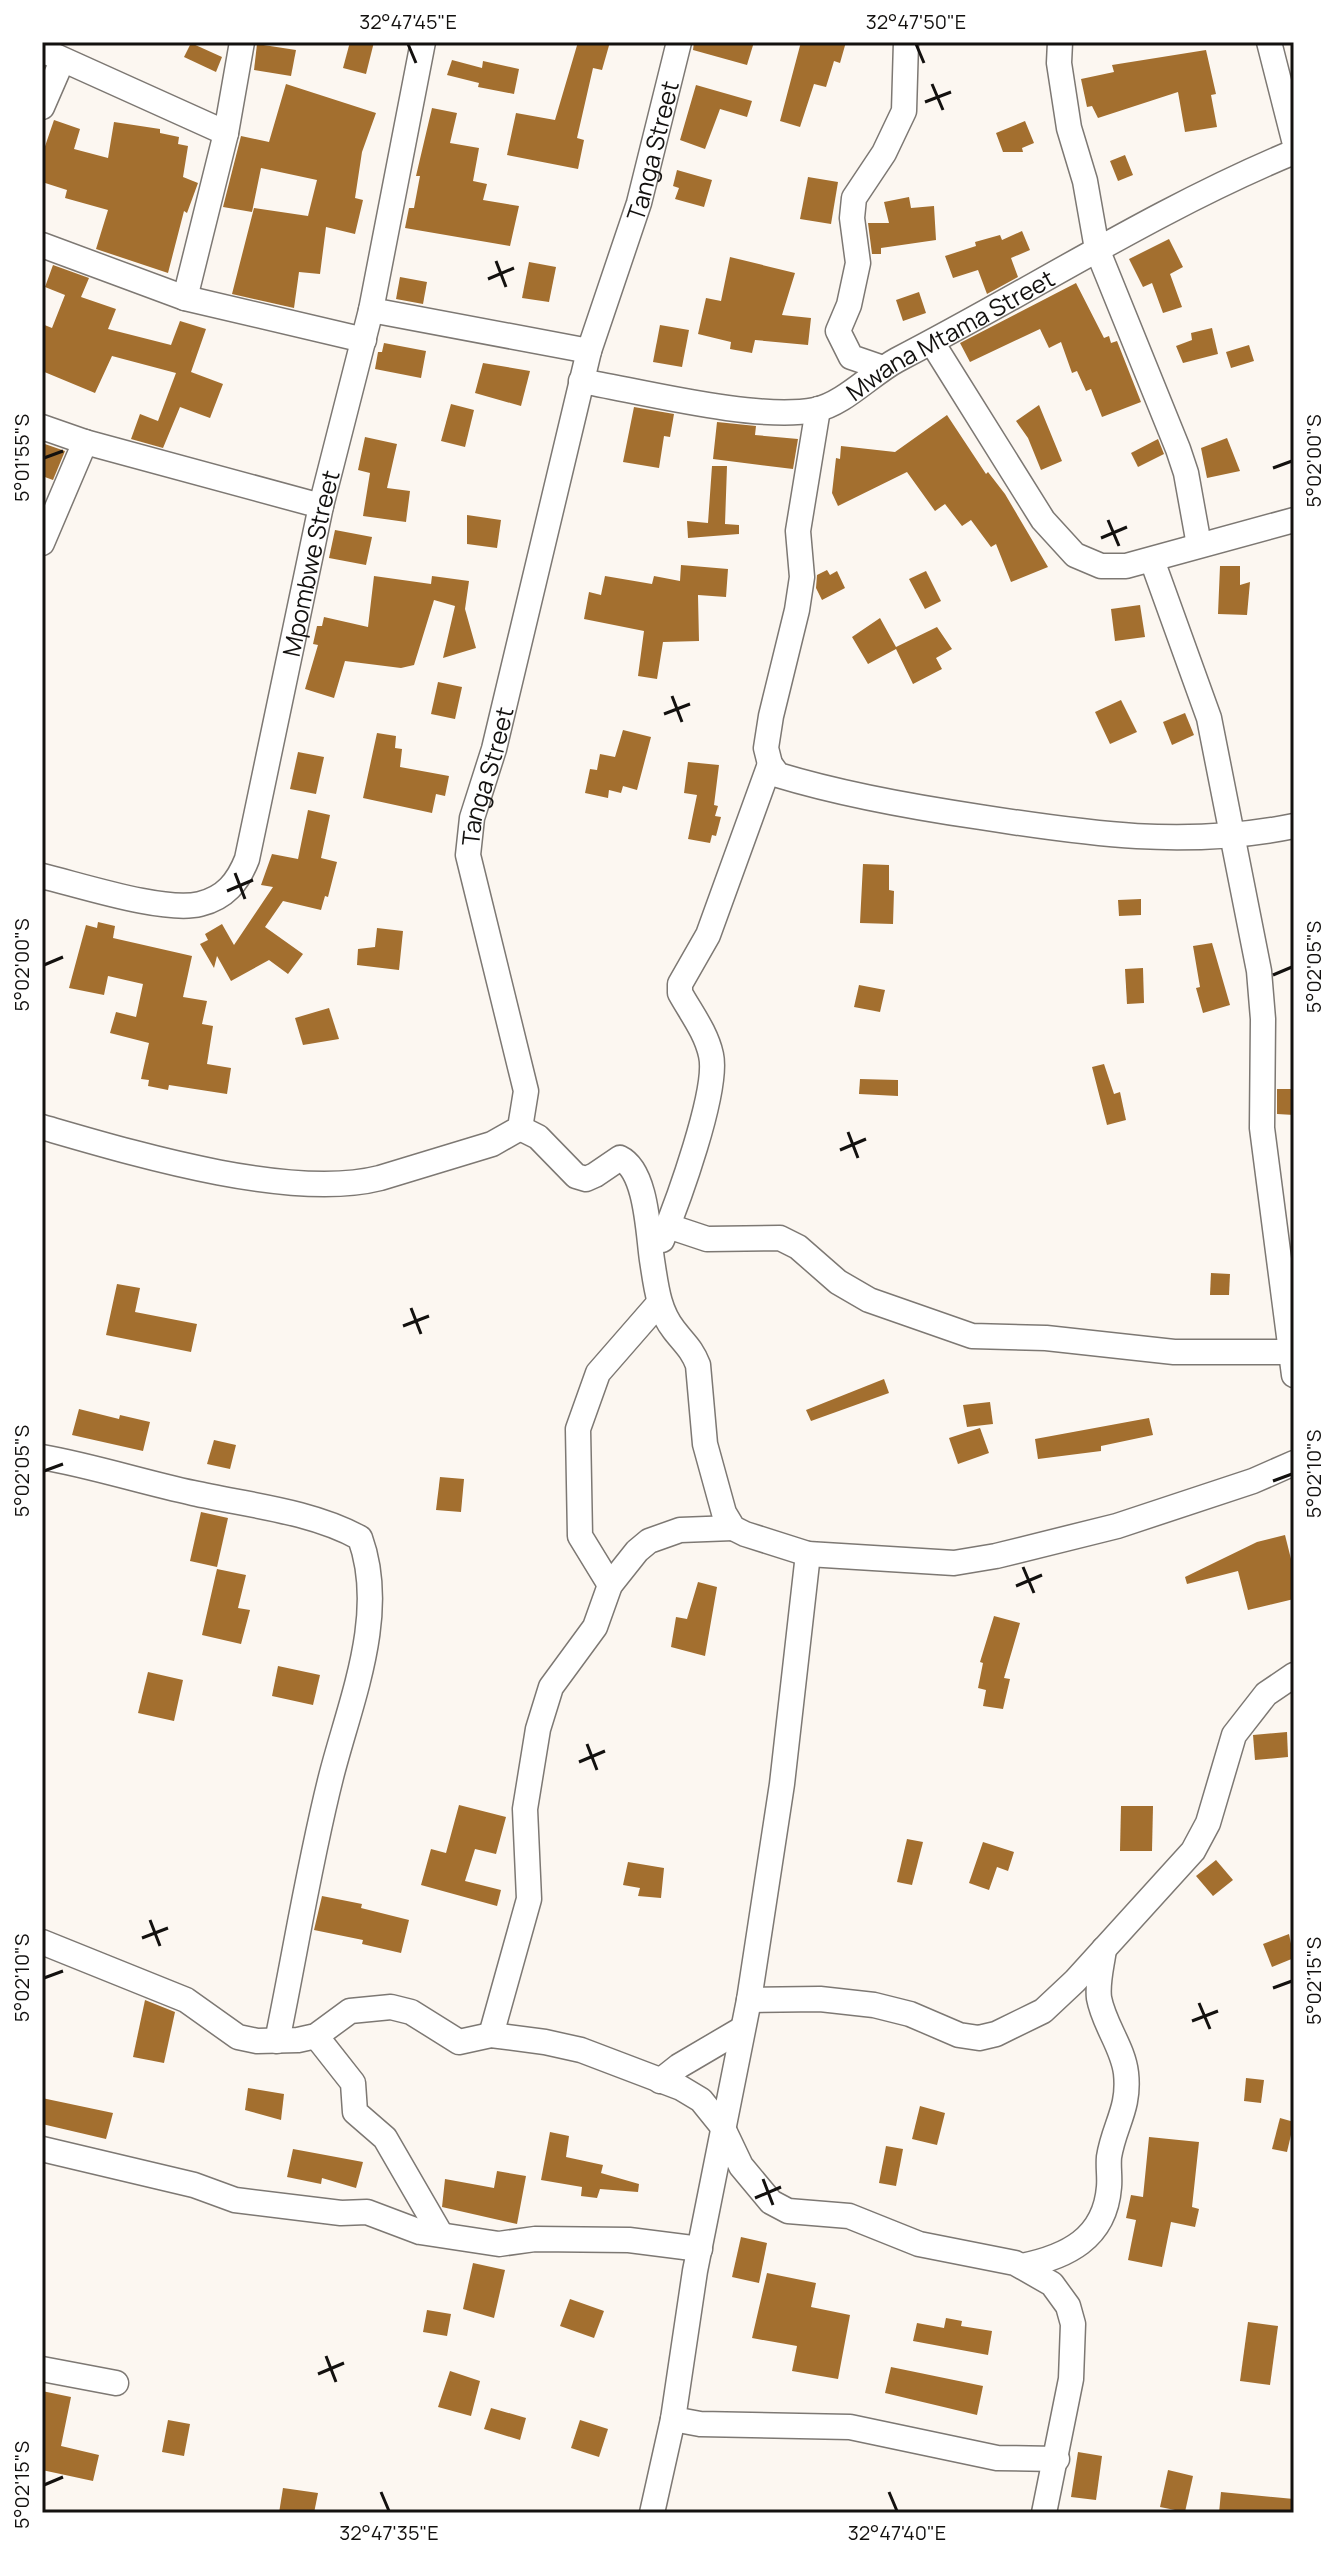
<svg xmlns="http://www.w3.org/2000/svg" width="1336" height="2555" viewBox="0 0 1336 2555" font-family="Manrope,sans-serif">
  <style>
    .building { fill: #a36f2f }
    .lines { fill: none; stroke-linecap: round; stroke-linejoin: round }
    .minor-casing { stroke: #7d7873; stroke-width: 27 }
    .minor { stroke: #fff; stroke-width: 24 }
    .ticks { fill: none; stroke: #13110f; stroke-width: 3 }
    .labels { text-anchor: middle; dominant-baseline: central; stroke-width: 6; stroke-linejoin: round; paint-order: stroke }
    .street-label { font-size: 24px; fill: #13110f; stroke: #fff }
    .neatline { fill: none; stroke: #13110f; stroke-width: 3 }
    .ticks-label { font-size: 20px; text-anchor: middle; fill: #13110f }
  </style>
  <rect width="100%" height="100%" fill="#fcf7f1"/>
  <g class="building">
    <polygon points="350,42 374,42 366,74 343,68"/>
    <polygon points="578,42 610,42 602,70 593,68 577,138 584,140 578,169 507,155 516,113 555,120"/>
    <polygon points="694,42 754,42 747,65 693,50"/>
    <polygon points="801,42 846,42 840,63 834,61 826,87 814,84 800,127 780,121"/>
    <polygon points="191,43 222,57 216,72 184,57"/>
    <polygon points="257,44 296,50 291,76 254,70"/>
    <polygon points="1206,50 1216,94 1211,95 1217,127 1185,132 1178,92 1098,118 1092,106 1087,107 1081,79 1114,72 1112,65"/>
    <polygon points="452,60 482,68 483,61 519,69 514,94 478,87 479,83 447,75"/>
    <polygon points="286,84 376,113 362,152 355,198 363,200 355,234 326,227 320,274 299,272 294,308 232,294 254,208 308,216 317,180 261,168 252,212 223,207 241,136 269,142"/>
    <polygon points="696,85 752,101 747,117 720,109 705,149 680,140"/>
    <polygon points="432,108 457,113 450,143 479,148 473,181 487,184 483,200 519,206 510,246 405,228 409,208 414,208 420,176 416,176"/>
    <polygon points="54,120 80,129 74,149 108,158 114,122 160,129 160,133 179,137 178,144 188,146 183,177 198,183 187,213 184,211 168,273 96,249 108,210 65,198 67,190 42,182 42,155"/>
    <polygon points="1025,121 1034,143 1022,148 1023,152 1003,152 996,133"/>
    <polygon points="1125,155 1133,175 1118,181 1110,161"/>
    <polygon points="677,170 712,180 704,207 675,199 679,188 673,186"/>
    <polygon points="808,177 838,182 831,224 800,219"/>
    <polygon points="909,197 911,208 934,206 936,240 881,248 881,254 872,254 868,223 889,223 884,202"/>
    <polygon points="1022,231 1030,250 1011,258 1018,277 987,294 978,270 953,278 945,256 976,246 975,242 1000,235 1002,240"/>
    <polygon points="1169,239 1183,267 1170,274 1182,307 1163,313 1152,283 1143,287 1129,259"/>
    <polygon points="730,257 795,273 782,315 811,318 808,345 755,340 752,353 730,349 731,342 698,334 706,298 721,301"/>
    <polygon points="529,262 556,267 549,302 522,298"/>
    <polygon points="53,265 89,278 81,297 116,309 108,329 171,345 180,321 206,329 191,372 223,384 210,418 180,407 163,448 131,439 140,414 158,421 176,373 112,356 95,393 42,371 42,324 52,328 65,295 45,287"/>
    <polygon points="400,277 427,282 423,304 396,299"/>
    <polygon points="1076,283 1104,338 1109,336 1111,343 1117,341 1141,402 1102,417 1091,389 1086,391 1077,371 1072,373 1061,342 1049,348 1040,329 970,362 960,343"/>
    <polygon points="919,292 926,313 903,321 896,300"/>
    <polygon points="660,325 689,330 682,367 653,362"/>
    <polygon points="1212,328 1218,354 1183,363 1176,346 1192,340 1191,333"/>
    <polygon points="384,343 426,351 421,378 375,369 378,352 382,352"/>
    <polygon points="1249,345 1254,361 1231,368 1226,352"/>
    <polygon points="483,363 530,371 521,406 475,393"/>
    <polygon points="451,404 474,410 465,447 441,441"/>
    <polygon points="1039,405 1062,461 1041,470 1028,438 1016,421"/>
    <polygon points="634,407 674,414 670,437 664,436 659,468 623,462"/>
    <polygon points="947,415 986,474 988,472 1005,494 1048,567 1011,582 996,544 991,547 971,520 962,526 945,504 935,511 907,472 838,506 832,493 836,458 840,459 841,446 895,452"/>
    <polygon points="717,422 756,426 755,435 798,439 793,469 713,459"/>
    <polygon points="365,437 397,444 387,488 410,491 406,522 363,516 370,473 358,470"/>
    <polygon points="1227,438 1240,471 1207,478 1201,448"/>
    <polygon points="1158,439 1164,454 1138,467 1131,453"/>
    <polygon points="42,443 65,451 53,480 42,476"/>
    <polygon points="712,466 727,466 725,524 739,525 739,534 688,538 687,521 708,523"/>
    <polygon points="467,515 501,520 497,548 467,544"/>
    <polygon points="335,530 372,537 366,565 329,558"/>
    <polygon points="681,565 728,569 726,597 698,595 699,641 663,642 657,679 638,676 644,631 584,619 589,592 601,595 605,576 652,584 654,576 680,581"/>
    <polygon points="1220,566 1240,566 1240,585 1250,582 1247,615 1218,614"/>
    <polygon points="827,570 830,575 837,571 845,588 822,600 816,588 817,575"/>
    <polygon points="926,571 941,601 925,609 909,579"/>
    <polygon points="374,576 431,584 432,576 469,581 465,609 476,648 443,658 455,606 434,600 414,665 401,668 345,661 334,698 305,689 318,645 313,644 317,626 322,626 324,617 368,627"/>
    <polygon points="1140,605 1145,637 1115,641 1111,609"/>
    <polygon points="880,618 896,647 937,627 952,649 936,658 942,669 913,684 896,649 868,664 852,637"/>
    <polygon points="438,682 462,687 455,719 431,714"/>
    <polygon points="1121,700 1137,732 1110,744 1095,712"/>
    <polygon points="1185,713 1194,735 1172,745 1163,722"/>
    <polygon points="623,730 651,737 637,790 623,786 621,793 609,790 608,798 585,793 590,769 597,770 600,754 615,757"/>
    <polygon points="377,733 396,736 395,748 402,749 400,767 449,776 445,796 436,794 432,813 363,798"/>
    <polygon points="298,752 324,757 316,794 290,789"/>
    <polygon points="688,762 719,765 714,805 718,806 715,816 721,817 716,836 712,835 710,843 688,839 697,795 684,793"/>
    <polygon points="308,810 330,815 321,858 337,862 328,897 325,896 321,910 283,901 265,927 303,954 288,974 269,960 231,981 217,956 214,968 200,944 208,940 205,934 222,924 234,945 273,887 261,885 272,854 298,859"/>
    <polygon points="863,864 889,865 889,890 894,891 893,924 860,923"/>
    <polygon points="1141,899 1141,915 1119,916 1118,900"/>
    <polygon points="98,922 115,926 113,938 192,956 183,997 207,1001 202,1024 213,1026 207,1064 231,1068 227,1094 169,1085 168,1090 148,1086 149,1080 141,1079 149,1043 110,1033 116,1012 136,1017 143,984 108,976 104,995 69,988 86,925 97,928"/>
    <polygon points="377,928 403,931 399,970 357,965 358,949 375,947"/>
    <polygon points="1212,943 1230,1005 1203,1013 1196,988 1200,987 1193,946"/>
    <polygon points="1143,968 1144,1003 1127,1004 1125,969"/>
    <polygon points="859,985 885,990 880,1012 854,1007"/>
    <polygon points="329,1008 339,1039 303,1045 295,1018"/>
    <polygon points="1104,1064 1114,1094 1120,1092 1126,1120 1107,1125 1092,1067"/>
    <polygon points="860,1079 898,1080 898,1096 859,1094"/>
    <polygon points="1277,1089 1294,1089 1294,1115 1277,1114"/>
    <polygon points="1211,1273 1230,1274 1229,1295 1210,1295"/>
    <polygon points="117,1284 140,1288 135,1312 197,1324 191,1352 106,1335"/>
    <polygon points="884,1379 889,1393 811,1421 806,1410"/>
    <polygon points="990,1402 993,1424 967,1427 963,1405"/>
    <polygon points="79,1409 119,1419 120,1415 150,1422 143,1451 72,1435"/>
    <polygon points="1149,1418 1153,1435 1101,1446 1101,1451 1038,1459 1035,1439"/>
    <polygon points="980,1428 989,1453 958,1464 949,1438"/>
    <polygon points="214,1440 236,1445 230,1469 207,1464"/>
    <polygon points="440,1477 464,1479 461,1512 436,1510"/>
    <polygon points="201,1512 228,1518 217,1567 190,1561"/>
    <polygon points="1285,1535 1294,1571 1294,1599 1248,1610 1238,1571 1187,1584 1185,1577 1257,1542"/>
    <polygon points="217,1569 246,1575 238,1608 250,1610 241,1644 202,1635"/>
    <polygon points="698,1582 717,1587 705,1656 671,1647 676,1617 687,1619"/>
    <polygon points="994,1616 1020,1623 1004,1678 1010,1679 1003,1709 983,1706 986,1690 978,1688 983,1663 980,1662"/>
    <polygon points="278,1666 320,1675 313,1705 272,1696"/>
    <polygon points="148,1672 183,1680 174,1721 138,1713"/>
    <polygon points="1287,1732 1288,1757 1255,1760 1253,1735"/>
    <polygon points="459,1805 506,1817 496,1854 475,1849 465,1881 501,1890 497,1906 421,1885 431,1849 446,1853"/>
    <polygon points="1121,1806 1153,1806 1152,1851 1120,1851"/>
    <polygon points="907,1839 923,1842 912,1885 897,1882"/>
    <polygon points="983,1842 1014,1852 1008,1871 997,1867 989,1890 969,1883"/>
    <polygon points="1216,1860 1233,1880 1213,1896 1196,1876"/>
    <polygon points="628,1862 664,1868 661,1898 638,1896 640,1888 623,1885"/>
    <polygon points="322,1896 362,1904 361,1908 409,1920 401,1953 362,1944 363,1940 314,1930"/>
    <polygon points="1289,1934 1294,1958 1272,1967 1263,1944"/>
    <polygon points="145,2000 175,2012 164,2063 133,2057"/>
    <polygon points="1246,2078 1264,2080 1261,2103 1244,2101"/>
    <polygon points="248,2088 284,2094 281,2120 245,2110"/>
    <polygon points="42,2098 113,2113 106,2139 42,2124"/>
    <polygon points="920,2106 945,2113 937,2145 912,2139"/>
    <polygon points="1280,2118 1294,2122 1287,2152 1272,2149"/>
    <polygon points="550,2132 569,2136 566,2157 603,2165 601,2173 639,2184 638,2192 600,2189 597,2198 581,2196 582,2187 541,2180"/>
    <polygon points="1149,2137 1199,2142 1192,2207 1199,2209 1195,2227 1171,2222 1162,2267 1128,2260 1136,2220 1126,2218 1131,2195 1143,2197"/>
    <polygon points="886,2146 903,2149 896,2186 879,2183"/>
    <polygon points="293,2149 363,2162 356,2188 322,2178 321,2184 287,2177"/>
    <polygon points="497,2171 526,2176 517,2224 442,2207 445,2179 494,2188"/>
    <polygon points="741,2237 767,2243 759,2283 732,2277"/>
    <polygon points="473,2263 505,2270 494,2318 463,2309"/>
    <polygon points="767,2273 816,2283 811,2307 850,2315 838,2379 792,2371 797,2346 752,2338"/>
    <polygon points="570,2299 604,2311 594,2338 560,2326"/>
    <polygon points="427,2310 451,2314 447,2336 423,2332"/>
    <polygon points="946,2318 962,2321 961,2326 992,2331 988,2355 913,2341 917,2323 944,2328"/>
    <polygon points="1248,2322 1278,2326 1270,2385 1240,2381"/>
    <polygon points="891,2367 983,2386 977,2415 885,2393"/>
    <polygon points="450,2371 480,2381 471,2416 438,2407"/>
    <polygon points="42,2391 71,2397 61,2446 99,2455 93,2481 42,2470"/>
    <polygon points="491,2408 526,2418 520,2440 484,2429"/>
    <polygon points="168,2420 190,2424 184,2456 162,2452"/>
    <polygon points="580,2420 608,2429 599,2457 571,2448"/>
    <polygon points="1078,2452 1102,2456 1096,2500 1071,2497"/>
    <polygon points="1168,2470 1193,2476 1185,2512 1160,2507"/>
    <polygon points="283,2488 318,2493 314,2513 279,2513"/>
    <polygon points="1221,2492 1294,2499 1294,2513 1219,2513"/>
  </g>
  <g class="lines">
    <defs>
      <g id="minor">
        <polyline points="1060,42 1059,63 1069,128 1085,181 1097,249 1178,449 1186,473 1199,545"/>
        <polyline points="1269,42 1294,140"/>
        <polyline points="42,50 226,133"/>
        <polyline points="42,107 62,61"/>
        <polyline points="42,245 185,298 364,340"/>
        <polyline points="185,298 226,133 242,42"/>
        <polyline points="371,310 589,351"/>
        <polyline points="933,344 1043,520 1075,555 1101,566 1126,566 1294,520"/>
        <polyline points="883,368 851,357 838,331 849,305 858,263 852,218 854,198 884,153 904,111 906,42"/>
        <path id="s1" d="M581,381C644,392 756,421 815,410C844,404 871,374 897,360C1029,292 1156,209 1294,152"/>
        <path d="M818,409L798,531L802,577L797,610L771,716L766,748L770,764L778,775C844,795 912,807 980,817C1088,834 1186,848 1294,826"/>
        <polyline points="42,427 85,442 321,506"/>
        <polyline points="42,543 85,442"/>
        <polyline points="1152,560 1209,718 1259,971 1263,1019 1262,1128 1294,1375"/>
        <path id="s2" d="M42,876C80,885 165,913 200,904C225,898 238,882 247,859L321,506L371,310L423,42"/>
        <path id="s3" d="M42,1127C132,1153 290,1201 380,1178L492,1144L520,1128L526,1091L468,855L472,818L494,749L589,351L639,203L679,42"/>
        <path d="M520,1128L538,1137L576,1176L586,1179L595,1175L620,1158C647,1171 648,1233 652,1260C656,1285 658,1310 674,1330C684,1343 692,1349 698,1365L705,1444L724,1513L733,1528L745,1534L808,1554L954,1563L996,1556L1117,1526L1253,1481L1294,1463"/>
        <polyline points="668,1226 707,1239 780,1238 798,1247 838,1282 869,1300 972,1336 1046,1338 1174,1352 1289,1352"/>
        <path d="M662,1240C677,1204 719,1090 711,1055C706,1032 691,1013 680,993V984L708,935L770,764"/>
        <path d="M42,1457C93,1466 142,1482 193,1493C247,1505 311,1511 360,1538C388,1615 350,1702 331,1777C309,1864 295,1954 277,2041"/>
        <polyline points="610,1585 580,1536 578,1429 598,1373 659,1303"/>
        <polyline points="42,1942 186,2000 238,2037 257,2041 298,2040 316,2036 350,2011 391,2007 411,2012 459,2042 491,2035 545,2042 581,2050 681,2088 701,2100 722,2126 741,2166 771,2202 788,2211 849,2216 919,2244 1015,2263 1052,2284 1068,2306 1073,2324 1071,2379 1044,2513"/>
        <polyline points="749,2000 820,1999 874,2005 910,2014 959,2035 979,2038 996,2034 1043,2011 1075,1981 1193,1851 1208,1823 1234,1735 1266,1694 1294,1675"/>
        <polyline points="491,2035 529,1899 525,1809 538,1729 551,1687 595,1627 610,1585 637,1551 649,1541 680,1530 733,1528"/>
        <polyline points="316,2036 353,2083 355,2112 385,2138 440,2233"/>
        <polyline points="660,2081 679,2066 742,2029"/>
        <polyline points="42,2149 194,2185 235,2200 341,2213 367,2212 420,2232 499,2244 535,2239 629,2240 700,2249"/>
        <path d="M1022,2266C1066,2257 1105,2239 1109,2187C1110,2177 1108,2167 1109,2157C1114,2125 1130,2109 1126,2073C1123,2047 1104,2025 1099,1998C1097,1982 1102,1965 1104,1949"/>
        <polyline points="42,2369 116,2383"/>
        <polyline points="673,2419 700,2424 850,2427 997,2458 1057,2459"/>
        <polyline points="652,2513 673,2419 695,2271 749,2000 782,1784 808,1554"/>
      </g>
    </defs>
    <use href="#minor" class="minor-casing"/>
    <use href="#minor" class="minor"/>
  </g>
  <path class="ticks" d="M408,44L416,63M916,44L924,63M932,84L943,110M925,102L951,92M496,261L506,287M488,279L514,268M44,458L63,451M1273,468L1292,461M1108,520L1119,546M1101,538L1127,527M672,696L682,722M664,714L690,704M235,873L245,899M227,891L253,880M44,965L63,957M1273,975L1292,967M848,1132L858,1158M840,1150L866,1139M411,1308L421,1334M403,1326L429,1316M44,1471L63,1464M1273,1481L1292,1474M1023,1567L1034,1593M1016,1586L1042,1575M587,1744L597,1770M579,1762L605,1751M150,1920L160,1946M142,1938L168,1928M44,1978L63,1971M1273,1988L1292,1981M1199,2003L1210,2029M1192,2021L1218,2011M763,2179L773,2205M755,2198L781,2187M326,2356L336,2382M318,2374L344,2363M44,2485L63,2477M381,2492L389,2511M889,2492L897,2511"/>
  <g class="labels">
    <g class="street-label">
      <text stroke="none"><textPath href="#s3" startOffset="1504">Tanga Street</textPath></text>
      <text stroke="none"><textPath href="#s1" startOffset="392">Mwana Mtama Street</textPath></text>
      <text stroke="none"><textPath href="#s2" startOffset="532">Mpombwe Street</textPath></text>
      <text stroke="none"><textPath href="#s3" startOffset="856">Tanga Street</textPath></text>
    </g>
  </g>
  <rect width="1336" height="2555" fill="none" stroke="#ffffff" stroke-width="88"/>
  <rect x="44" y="44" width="1248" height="2467" class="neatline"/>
  <g class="ticks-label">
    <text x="408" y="29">32°47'45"E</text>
    <text x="916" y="29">32°47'50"E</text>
    <text transform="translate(22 458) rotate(-90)" y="7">5°01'55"S</text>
    <text transform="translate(1314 461) rotate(-90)" y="7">5°02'00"S</text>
    <text transform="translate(22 965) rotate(-90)" y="7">5°02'00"S</text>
    <text transform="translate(1314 967) rotate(-90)" y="7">5°02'05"S</text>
    <text transform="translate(22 1471) rotate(-90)" y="7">5°02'05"S</text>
    <text transform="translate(1314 1474) rotate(-90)" y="7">5°02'10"S</text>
    <text transform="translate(22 1978) rotate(-90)" y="7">5°02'10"S</text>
    <text transform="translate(1314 1981) rotate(-90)" y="7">5°02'15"S</text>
    <text transform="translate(22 2485) rotate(-90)" y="7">5°02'15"S</text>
    <text x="389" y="2540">32°47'35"E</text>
    <text x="897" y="2540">32°47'40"E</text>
  </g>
</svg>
